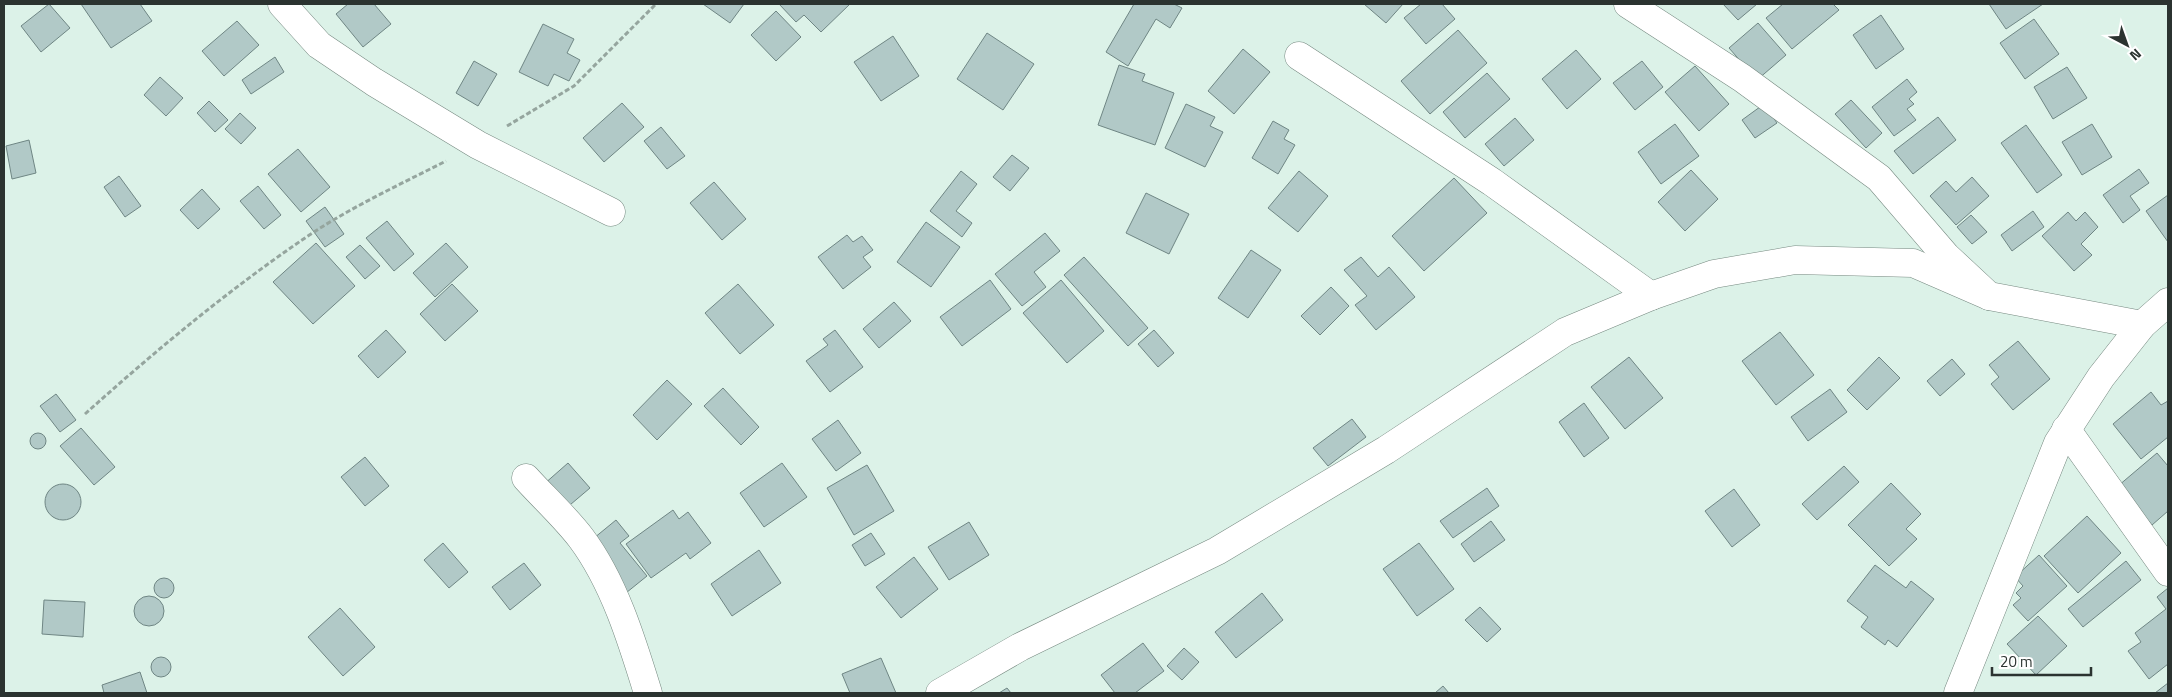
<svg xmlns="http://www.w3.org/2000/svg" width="2172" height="697" viewBox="0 0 2172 697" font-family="'Titillium Web',sans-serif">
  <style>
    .building { fill: #b1c9c7; stroke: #6f8684 }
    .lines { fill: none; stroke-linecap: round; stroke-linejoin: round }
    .minor-casing { stroke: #768980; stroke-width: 29 }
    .path { stroke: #95a59e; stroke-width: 3; stroke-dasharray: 5 2.5; stroke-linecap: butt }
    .minor { stroke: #fff; stroke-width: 28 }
  </style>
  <rect width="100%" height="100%" fill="#dcf2e8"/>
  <g class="building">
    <polygon points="49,4 70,28 41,52 21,26"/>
    <polygon points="81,4 140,4 152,21 111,48"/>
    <polygon points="348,4 374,4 391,24 363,47 336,14"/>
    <polygon points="703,4 744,4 730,23"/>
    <polygon points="779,4 850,4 821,32 804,15 796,22"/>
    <polygon points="1134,4 1174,4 1182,8 1170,28 1156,19 1128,66 1106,52"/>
    <polygon points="1364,4 1403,4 1386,23"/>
    <polygon points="1421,4 1442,4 1455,19 1426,44 1404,18"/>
    <polygon points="1723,4 1757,4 1738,20"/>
    <polygon points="1783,4 1833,4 1839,10 1792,49 1766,18"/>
    <polygon points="1989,4 2043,4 2006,29"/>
    <polygon points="776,11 801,37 776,61 751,35"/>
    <polygon points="1881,15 1904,49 1876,69 1853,35"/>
    <polygon points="2034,19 2059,54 2025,79 2000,43"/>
    <polygon points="237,21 259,45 224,76 202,51"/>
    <polygon points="1758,23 1786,55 1757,80 1729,48"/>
    <polygon points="543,24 574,39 567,53 580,60 569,81 554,74 548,86 519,72"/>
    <polygon points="1458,30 1487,63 1430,114 1401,81"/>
    <polygon points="987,33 1034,64 1003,110 957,79"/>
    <polygon points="893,36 919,76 881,101 854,62"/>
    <polygon points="1243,49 1270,72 1234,114 1208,91"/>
    <polygon points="1576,50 1601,79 1567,109 1542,79"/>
    <polygon points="275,57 284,72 251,94 242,80"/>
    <polygon points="474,61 497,74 478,106 456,93"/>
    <polygon points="1642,61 1663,87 1635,110 1613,83"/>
    <polygon points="1119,65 1145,74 1142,81 1174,93 1155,145 1098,125"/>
    <polygon points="1695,66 1729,104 1699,131 1665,92"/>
    <polygon points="2067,67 2087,98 2053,119 2034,87"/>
    <polygon points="1487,73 1510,99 1465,138 1443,112"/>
    <polygon points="160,77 183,98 166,116 144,95"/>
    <polygon points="1907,79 1917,92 1909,99 1914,104 1907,109 1916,120 1894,136 1872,107"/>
    <polygon points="1851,100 1882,133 1866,148 1835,114"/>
    <polygon points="209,101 228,120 215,132 197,113"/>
    <polygon points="622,103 644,127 604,162 583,138"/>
    <polygon points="1186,104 1215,117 1210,126 1223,132 1205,167 1165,148"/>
    <polygon points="1764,104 1777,123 1755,138 1742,120"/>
    <polygon points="240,113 256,128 241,144 225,129"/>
    <polygon points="1938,117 1956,140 1913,174 1894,151"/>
    <polygon points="1515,118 1534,140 1504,166 1485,144"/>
    <polygon points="1273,121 1289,130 1284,139 1295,145 1278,174 1252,158"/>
    <polygon points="1675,124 1699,156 1661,184 1638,152"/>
    <polygon points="2092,124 2112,157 2082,175 2062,142"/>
    <polygon points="2026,125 2062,175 2037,193 2001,143"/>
    <polygon points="661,127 685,156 667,169 644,141"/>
    <polygon points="29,140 36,173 12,179 6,146"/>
    <polygon points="298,149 330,187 301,212 268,174"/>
    <polygon points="1012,155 1029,168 1010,191 993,177"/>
    <polygon points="2139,169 2149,183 2130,196 2140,210 2123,223 2103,195"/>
    <polygon points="1691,170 1718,199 1685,231 1658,202"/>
    <polygon points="961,171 977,184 956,211 972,223 962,237 930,211"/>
    <polygon points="1299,171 1328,196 1298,232 1268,208"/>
    <polygon points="119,176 141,206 125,217 104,187"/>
    <polygon points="1972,177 1989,196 1956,225 1930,196 1946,181 1956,192"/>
    <polygon points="1454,178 1487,213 1424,271 1392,236"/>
    <polygon points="714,182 746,219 722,240 690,203"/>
    <polygon points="258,186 281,215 264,229 240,201"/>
    <polygon points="202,189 220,209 198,229 180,210"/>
    <polygon points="1146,193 1189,214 1169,254 1126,233"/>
    <polygon points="2168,195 2168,242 2146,211"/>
    <polygon points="325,207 344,234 325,247 306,221"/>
    <polygon points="2033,211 2044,227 2012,251 2001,235"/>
    <polygon points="2068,212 2076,221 2085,212 2098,227 2081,244 2092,255 2074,271 2042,236"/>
    <polygon points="1971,215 1987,232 1972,244 1957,227"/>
    <polygon points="387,221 414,254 394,271 366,238"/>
    <polygon points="926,222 960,247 931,287 897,262"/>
    <polygon points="1045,233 1060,251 1034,272 1046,287 1022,306 995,274"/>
    <polygon points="847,235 853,242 862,236 873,250 863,257 871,267 843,289 818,257"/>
    <polygon points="316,243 355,286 313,324 273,282"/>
    <polygon points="446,243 468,267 435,297 413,273"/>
    <polygon points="360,245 380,266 365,279 346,257"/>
    <polygon points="1251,250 1281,270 1248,318 1218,298"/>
    <polygon points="1084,257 1148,328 1128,346 1064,275"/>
    <polygon points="1361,257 1378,277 1389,267 1415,297 1376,330 1355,305 1367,296 1344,270"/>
    <polygon points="990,280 1011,309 962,346 940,317"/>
    <polygon points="1061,280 1104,331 1067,363 1023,313"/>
    <polygon points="452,284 478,311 445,341 420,314"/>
    <polygon points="738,284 774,325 740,354 705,313"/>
    <polygon points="1331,287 1349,306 1320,335 1301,316"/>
    <polygon points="894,302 911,321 879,348 863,329"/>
    <polygon points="386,330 406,352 378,378 358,356"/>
    <polygon points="835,330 863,367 830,392 806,361 828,345 823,339"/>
    <polygon points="1154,330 1174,353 1158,367 1138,344"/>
    <polygon points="1780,332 1814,375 1776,405 1742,361"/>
    <polygon points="2018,341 2050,379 2013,410 1991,384 1999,377 1989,365"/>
    <polygon points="1629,357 1663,398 1625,429 1591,387"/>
    <polygon points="1879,357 1900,378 1867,410 1847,390"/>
    <polygon points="1952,359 1965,374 1940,396 1927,381"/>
    <polygon points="667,380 692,404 657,440 633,415"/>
    <polygon points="723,388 759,427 741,445 704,406"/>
    <polygon points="1830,389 1847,412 1808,441 1791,417"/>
    <polygon points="2151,392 2161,405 2168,401 2168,437 2141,459 2113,424"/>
    <polygon points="56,394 76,420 60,432 40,406"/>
    <polygon points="1584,403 1609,438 1584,457 1559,422"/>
    <polygon points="1352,419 1366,437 1328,466 1313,448"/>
    <polygon points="838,420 861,453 836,471 812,439"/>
    <polygon points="81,428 115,467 94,485 60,446"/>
    <circle cx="38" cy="441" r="8"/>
    <polygon points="2157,453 2168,466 2168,511 2152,525 2118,486"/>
    <polygon points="365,457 389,486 365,506 341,477"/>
    <polygon points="568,463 590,488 564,510 543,485"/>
    <polygon points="782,463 807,497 764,527 740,493"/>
    <polygon points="867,465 894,511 854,535 827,488"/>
    <polygon points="1844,466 1859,482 1817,520 1802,504"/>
    <polygon points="1891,483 1921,514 1906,529 1917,539 1889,566 1848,525"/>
    <circle cx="63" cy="502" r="18"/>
    <polygon points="1487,488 1499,506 1453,538 1440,521"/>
    <polygon points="1734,489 1760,525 1732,547 1705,511"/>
    <polygon points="673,510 679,519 688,512 711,543 690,559 686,553 651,578 626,544"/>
    <polygon points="2087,516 2121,553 2078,593 2044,556"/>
    <polygon points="616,520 629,536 620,543 647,576 616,601 577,552"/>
    <polygon points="1491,521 1505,540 1474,562 1461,544"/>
    <polygon points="969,522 989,555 949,580 928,547"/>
    <polygon points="871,533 885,554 865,566 852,545"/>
    <polygon points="443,543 468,572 449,588 424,560"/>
    <polygon points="1419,543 1454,589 1417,616 1383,569"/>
    <polygon points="759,550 781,583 732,616 711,584"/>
    <polygon points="2039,555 2067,586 2028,621 2013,605 2021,598 2016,593 2023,586 2015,577"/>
    <polygon points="914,557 938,589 901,618 876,587"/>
    <polygon points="2126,561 2141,580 2083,627 2068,609"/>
    <polygon points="524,563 541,585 510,610 492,587"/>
    <polygon points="1875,565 1906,588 1911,581 1934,599 1897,647 1888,640 1885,645 1861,627 1868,617 1847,601"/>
    <circle cx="164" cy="588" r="10"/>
    <polygon points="2168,588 2168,664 2149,679 2128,651 2141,642 2135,633 2166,609 2157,597"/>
    <polygon points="1262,593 1283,620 1236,658 1215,632"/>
    <circle cx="149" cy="611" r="15"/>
    <polygon points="44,600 85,602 83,637 42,634"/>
    <polygon points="1480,607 1501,629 1487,642 1465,620"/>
    <polygon points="340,608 375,647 343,676 308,637"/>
    <polygon points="2038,616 2067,646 2036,675 2007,644"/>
    <polygon points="1143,643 1164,671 1135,693 1115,693 1101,675"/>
    <polygon points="1184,648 1199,662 1182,680 1167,666"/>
    <circle cx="161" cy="667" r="10"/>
    <polygon points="881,658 896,693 850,693 842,674"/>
    <polygon points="140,672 147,693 104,693 102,685"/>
    <polygon points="2168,683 2168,693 2155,693"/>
    <polygon points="1443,686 1449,693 1435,693"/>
    <polygon points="1007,688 1011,693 999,693"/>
  </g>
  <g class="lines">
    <defs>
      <g id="minor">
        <polyline points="282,4 319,45 374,82 478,145 611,212"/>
        <polyline points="1628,4 1742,78 1879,178 1946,256 1989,296 2142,325"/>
        <polyline points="1299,56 1492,182 1651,296"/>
        <polyline points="2066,429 2168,572"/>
        <path d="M526,478C544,498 565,517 581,538C614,582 632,641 648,693"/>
        <polyline points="940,693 1020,647 1217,551 1386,450 1565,332 1651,296 1714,274 1795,260 1913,263 1989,296"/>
        <polyline points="1958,693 2058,443 2101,377 2142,325 2168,302"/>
      </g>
    </defs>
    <use href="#minor" class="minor-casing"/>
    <g class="path">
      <polyline points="507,126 574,86 656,4"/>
      <path d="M85,414C154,352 226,292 302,240C347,209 397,186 446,161"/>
    </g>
    <use href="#minor" class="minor"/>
  </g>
  <rect width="2172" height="697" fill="none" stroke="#2b3330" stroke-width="10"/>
  <g transform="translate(2127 45) rotate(139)" stroke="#ffffff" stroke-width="4" paint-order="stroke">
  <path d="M0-4L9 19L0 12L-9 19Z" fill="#2b3330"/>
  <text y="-8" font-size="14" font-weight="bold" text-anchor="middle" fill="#2b3330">N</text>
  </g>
  <path d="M1992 667v8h99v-8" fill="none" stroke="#2b3330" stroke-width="2.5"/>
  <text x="2000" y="667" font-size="15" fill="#2b3330" stroke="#ffffff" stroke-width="4" paint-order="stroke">20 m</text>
</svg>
